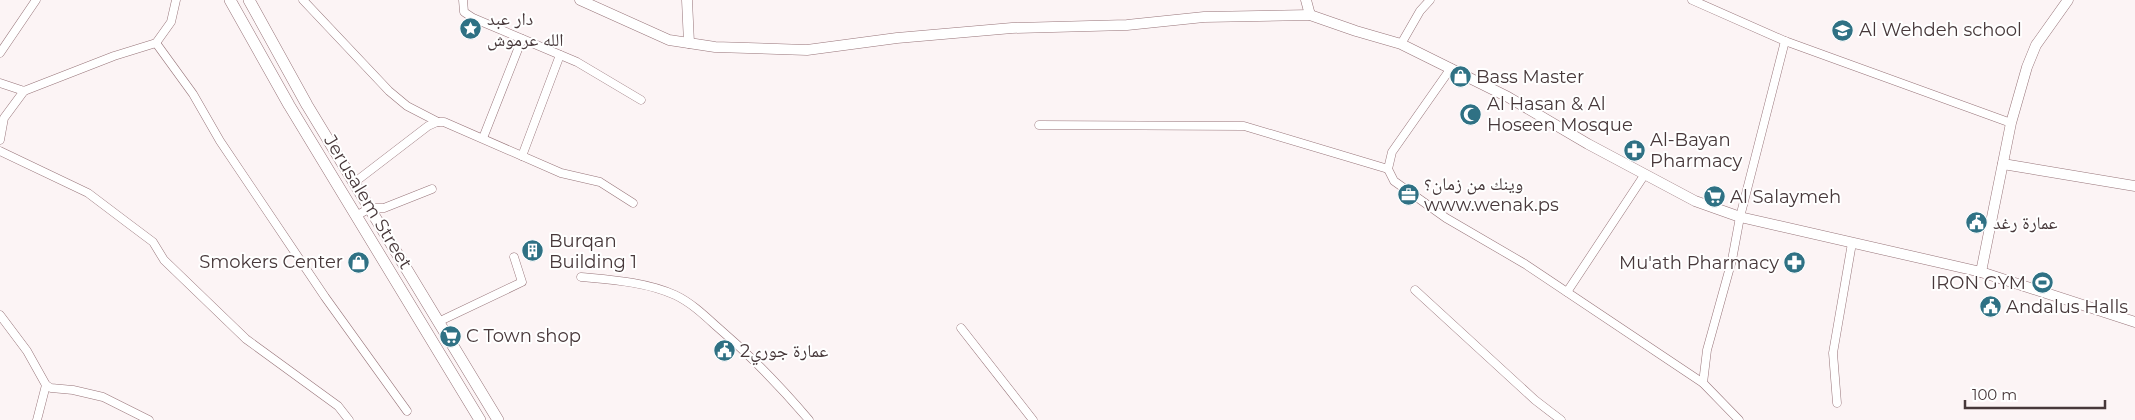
<svg xmlns="http://www.w3.org/2000/svg" width="2135" height="420" viewBox="0 0 2135 420" font-family="Montserrat,'Noto Naskh Arabic',sans-serif">
  <style>
    .lines { fill: none; stroke-linecap: round; stroke-linejoin: round }
    .minor-casing { stroke: #977479; stroke-width: 9 }
    .tertiary-casing { stroke: #977479; stroke-width: 11 }
    .secondary-casing { stroke: #977479; stroke-width: 12 }
    .minor { stroke: #fff; stroke-width: 8 }
    .tertiary { stroke: #fff; stroke-width: 10 }
    .secondary { stroke: #fff; stroke-width: 11 }
    .labels { text-anchor: middle; dominant-baseline: central; stroke-width: 4; stroke-linejoin: round; paint-order: stroke }
    .poi-label { font-size: 18px; fill: #47383a; stroke: #fff; text-anchor: start }
    .street-label { font-size: 18px; fill: #47383a; stroke: #fff }
  </style>
  <rect width="100%" height="100%" fill="#fcf4f5"/>
  <g class="lines">
    <defs>
      <g id="minor">
        <polyline points="303,0 389,91 407,106 438,122"/>
        <polyline points="463,0 464,12 473,18 577,62 641,100"/>
        <polyline points="1692,0 1785,41 2011,123"/>
        <polyline points="156,43 193,94 220,141 325,297 407,411"/>
        <polyline points="1401,44 1420,11 1430,0"/>
        <polyline points="0,53 36,0"/>
        <polyline points="1451,68 1392,152 1388,169 1394,181 1446,218 1525,264 1703,383"/>
        <polyline points="0,83 24,91 114,56 156,43 171,22 176,0"/>
        <polyline points="1039,125 1244,126 1388,169"/>
        <polyline points="483,138 522,39"/>
        <polyline points="0,140 4,118 24,91"/>
        <polyline points="0,151 88,193 129,224 153,242 164,260 246,339 338,406 349,420"/>
        <polyline points="522,156 560,55"/>
        <polyline points="355,182 428,126 437,122 444,122 561,173 600,182 633,203"/>
        <polyline points="356,216 370,208 384,208 432,189"/>
        <path d="M581,277C613,280 646,282 675,295C690,302 703,314 715,325C749,354 780,386 809,420"/>
        <polyline points="1415,290 1535,400 1561,420"/>
        <polyline points="1567,292 1645,174"/>
        <polyline points="0,315 27,351 46,385 37,420"/>
        <polyline points="438,322 522,282 514,257"/>
        <polyline points="961,328 1033,420"/>
        <polyline points="46,385 51,388 73,390 103,397 149,420"/>
        <polyline points="1837,403 1833,353 1852,243"/>
        <polyline points="1739,420 1703,383 1707,350 1732,260 1740,217 1785,41"/>
      </g>
      <g id="tertiary">
        <polyline points="580,0 669,40 715,47 807,50 897,38 1012,28 1127,25 1204,17 1310,15 1356,31 1401,44 1508,97 1588,144 1695,201 1740,217 1981,272 2135,322"/>
        <polyline points="687,0 689,43"/>
        <polyline points="1306,0 1310,15"/>
        <polyline points="2003,164 2135,186"/>
        <polyline points="1981,272 2011,123 2027,67 2036,45 2068,0"/>
      </g>
      <g id="secondary">
        <polyline points="230,0 289,105 480,420"/>
        <polyline points="249,0 307,105 498,420"/>
      </g>
    </defs>
    <use href="#minor" class="minor-casing"/>
    <use href="#tertiary" class="tertiary-casing"/>
    <use href="#secondary" class="secondary-casing"/>
    <use href="#minor" class="minor"/>
    <use href="#tertiary" class="tertiary"/>
    <use href="#secondary" class="secondary"/>
  </g>
  <defs>
    <symbol id="sight-disc" viewBox="-11 -11 22 22"><circle r="9.5" fill="#2f7184" stroke="#fff"/><path d="M0-6L1.8-2.2L6-1.7L2.9 1.2L3.7 5.4L0 3.3L-3.7 5.4L-2.9 1.2L-6-1.7L-1.8-2.2Z" fill="#fff"/></symbol>
    <symbol id="school-disc" viewBox="-11 -11 22 22"><circle r="9.5" fill="#2f7184" stroke="#fff"/><path d="M0-5L7-2L0 1L-7-2ZM-4 1L0 2.5L4 1V4Q0 6-4 4Z" fill="#fff"/></symbol>
    <symbol id="shop-disc" viewBox="-11 -11 22 22"><circle r="9.5" fill="#2f7184" stroke="#fff"/><path d="M-5-2.5h2.3a2.7 3.5 0 0 1 5.4 0H5L5.5 6h-11ZM-1.5-2.5h3a1.5 2.3 0 0 0-3 0Z" fill="#fff"/></symbol>
    <symbol id="mosque-disc" viewBox="-11 -11 22 22"><circle r="9.5" fill="#2f7184" stroke="#fff"/><path d="M3.5-4.9A6 6 0 1 0 3.5 4.9A5 5 0 1 1 3.5-4.9Z" fill="#fff"/></symbol>
    <symbol id="pharmacy-disc" viewBox="-11 -11 22 22"><circle r="9.5" fill="#2f7184" stroke="#fff"/><path d="M-2-6h4v4h4v4h-4v4h-4v-4h-4v-4h4Z" fill="#fff"/></symbol>
    <symbol id="office-disc" viewBox="-11 -11 22 22"><circle r="9.5" fill="#2f7184" stroke="#fff"/><path d="M-6-3h4V-5.5h4V-3h4V5H-6ZM-1-4.5V-3h2v-1.5ZM-6 0V1H6V0Z" fill="#fff"/></symbol>
    <symbol id="supermarket-disc" viewBox="-11 -11 22 22"><circle r="9.5" fill="#2f7184" stroke="#fff"/><path d="M-6-5.5h2.5l.6 2H6L4.5 2H-2.5L-4.4-4H-6ZM-1.5 3.2a1.3 1.3 0 1 0 .1 0ZM3 3.2a1.3 1.3 0 1 0 .1 0Z" fill="#fff"/></symbol>
    <symbol id="civic-disc" viewBox="-11 -11 22 22"><circle r="9.5" fill="#2f7184" stroke="#fff"/><path d="M-.6-6.5H3V-4.5H.6V-3L4-1V1h2V6H-6V1h2V-1L-.6-3ZM-1.2 2.5V6h2.4V2.5Z" fill="#fff"/></symbol>
    <symbol id="building-disc" viewBox="-11 -11 22 22"><circle r="9.5" fill="#2f7184" stroke="#fff"/><path d="M-4-6H4V6H1V3H-1V6H-4ZM-2.5-4.3h1.7v1.8h-1.7ZM.8-4.3h1.7v1.8H.8ZM-2.5-1h1.7V.8h-1.7ZM.8-1h1.7V.8H.8Z" fill="#fff"/></symbol>
    <symbol id="stadium-disc" viewBox="-11 -11 22 22"><circle r="9.5" fill="#2f7184" stroke="#fff"/><path d="M0-5a6.5 5 0 1 0 0 10a6.5 5 0 1 0 0-10ZM-3.5-1.8h7v3.6h-7Z" fill="#fff"/></symbol>
  </defs>
  <g fill-rule="evenodd">
    <use href="#sight-disc" x="458" y="16" width="25" height="25"/>
    <use href="#school-disc" x="1830" y="18" width="25" height="25"/>
    <use href="#shop-disc" x="1448" y="64" width="25" height="25"/>
    <use href="#mosque-disc" x="1458" y="102" width="25" height="25"/>
    <use href="#pharmacy-disc" x="1622" y="138" width="25" height="25"/>
    <use href="#office-disc" x="1396" y="182" width="25" height="25"/>
    <use href="#supermarket-disc" x="1702" y="184" width="25" height="25"/>
    <use href="#civic-disc" x="1964" y="210" width="25" height="25"/>
    <use href="#building-disc" x="520" y="238" width="25" height="25"/>
    <use href="#shop-disc" x="346" y="250" width="25" height="25"/>
    <use href="#pharmacy-disc" x="1782" y="250" width="25" height="25"/>
    <use href="#stadium-disc" x="2030" y="270" width="25" height="25"/>
    <use href="#civic-disc" x="1978" y="294" width="25" height="25"/>
    <use href="#supermarket-disc" x="438" y="324" width="25" height="25"/>
    <use href="#civic-disc" x="712" y="338" width="25" height="25"/>
  </g>
  <g class="labels">
    <g class="poi-label">
      <text x="487" y="19">دار عبد<tspan x="487" dy="21">الله عرموش</tspan></text>
      <text x="1859" y="30">Al Wehdeh school</text>
      <text x="1476" y="77">Bass Master</text>
      <text x="1487" y="104">Al Hasan &amp; Al<tspan x="1487" dy="21">Hoseen Mosque</tspan></text>
      <text x="1650" y="140">Al-Bayan<tspan x="1650" dy="21">Pharmacy</tspan></text>
      <text x="1424" y="184">وينك من زمان؟<tspan x="1424" dy="21">www.wenak.ps</tspan></text>
      <text x="1730" y="197">Al Salaymeh</text>
      <text x="1993" y="223">عمارة رغد</text>
      <text x="549" y="241">Burqan<tspan x="549" dy="21">Building 1</tspan></text>
      <text x="343" y="262" text-anchor="end">Smokers Center</text>
      <text x="1779" y="263" text-anchor="end">Mu'ath Pharmacy</text>
      <text x="2026" y="283" text-anchor="end">IRON GYM</text>
      <text x="2006" y="307">Andalus Halls</text>
      <text x="466" y="336">C Town shop</text>
      <text x="740" y="351">عمارة جوري2</text>
    </g>
    <g class="street-label">
      <text transform="translate(368 202) rotate(59)">Jerusalem Street</text>
    </g>
  </g>
  <path d="M1965 400v8h140v-8" fill="none" stroke="#47383a" stroke-width="2.5"/>
  <text x="1972" y="400" font-size="15" fill="#47383a" stroke="#ffffff" stroke-width="4" paint-order="stroke">100 m</text>
</svg>
